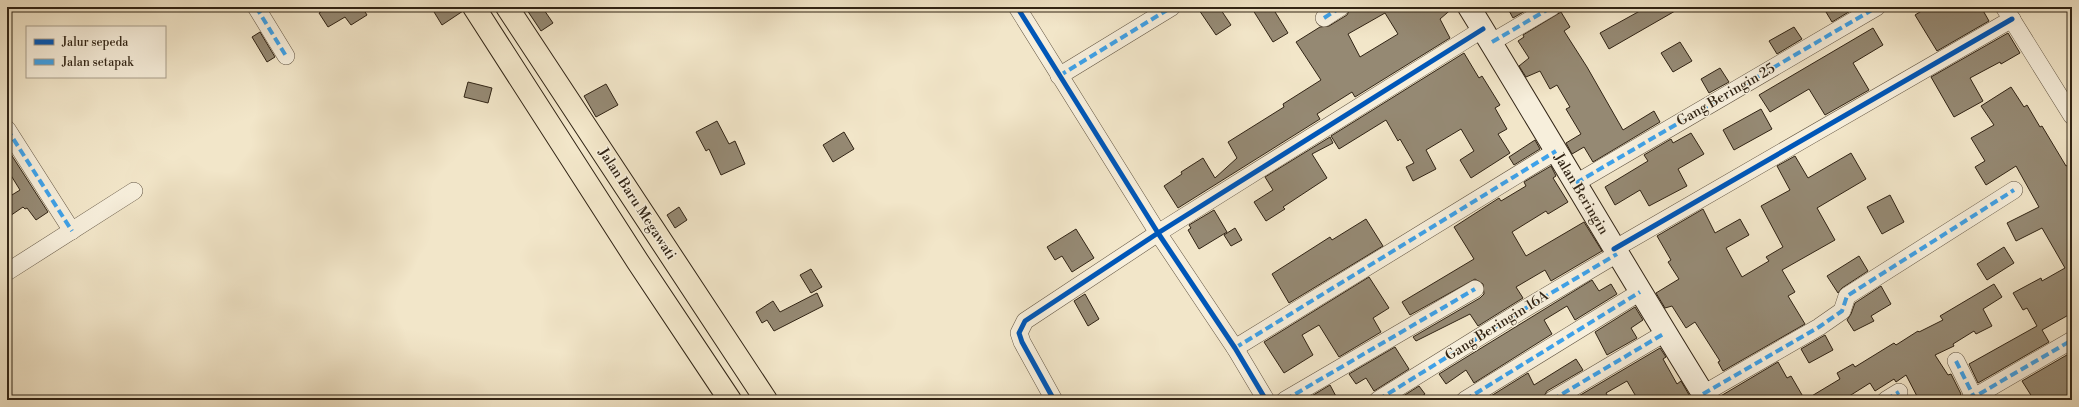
<svg xmlns="http://www.w3.org/2000/svg" width="2079" height="407" viewBox="0 0 2079 407" font-family="'Libre Bodoni',serif">
  <style>
    .building { fill: #958973; stroke: #312415; fill-rule: evenodd }
    .lines { fill: none; stroke-linecap: round; stroke-linejoin: round }
    .street-casing { stroke: #615442; stroke-width: 18 }
    .secondary-casing { stroke: #312415; stroke-width: 24 }
    .highway-casing { stroke: #312415; stroke-width: 24 }
    .street { stroke: #f7efdc; stroke-width: 17 }
    .secondary { stroke: #f7efdc; stroke-width: 22 }
    .highway { stroke: #f2e6c9; stroke-width: 22 }
    .quiet { stroke: #3ea2ea; stroke-width: 4; stroke-dasharray: 8 4; stroke-linecap: butt }
    .cycleway-casing { stroke: #f7efdc; stroke-width: 8 }
    .cycleway { stroke: #0057b8; stroke-width: 5 }
    .labels { text-anchor: middle; dominant-baseline: central; stroke-width: 3; stroke-linejoin: round; paint-order: stroke }
    .street-label { font-size: 14px; fill: #312415; stroke: #f7efdc }
  </style>
  <rect width="100%" height="100%" fill="#f2e6c9"/>
  <filter id="stains"><feTurbulence type="fractalNoise" baseFrequency=".005" numOctaves="4"/><feColorMatrix values="0 0 0 0 .2 0 0 0 0 .09 0 0 0 0 .02 0 0 0 .5 -.17"/></filter>
  <radialGradient id="worn" r=".72"><stop offset=".6" stop-color="#630" stop-opacity="0"/><stop offset="1" stop-color="#630" stop-opacity=".3"/></radialGradient>
  <g class="building">
    <polygon points="329,7 362,7 367,15 351,25 345,17 328,27 319,13"/>
    <polygon points="431,7 462,7 463,11 442,25"/>
    <polygon points="525,7 542,7 553,23 541,31"/>
    <polygon points="1197,7 1219,7 1231,25 1216,35"/>
    <polygon points="1251,7 1272,7 1288,33 1273,42"/>
    <path d="M1351,7H1454L1440,19L1450,38L1355,97L1352,92L1317,114L1320,119L1178,208L1164,186L1182,174L1181,172L1203,158L1215,178L1237,158L1228,142L1284,107L1283,104L1321,80L1296,42L1320,27L1329,26L1347,15ZM1385,13L1398,34L1360,57L1348,34Z"/>
    <polygon points="1507,7 1532,7 1513,18"/>
    <polygon points="1647,7 1682,7 1609,49 1600,33"/>
    <polygon points="1823,7 1857,7 1832,22"/>
    <polygon points="1928,7 1981,7 1989,21 1937,51 1915,15"/>
    <polygon points="1561,12 1570,27 1564,31 1587,67 1623,130 1654,111 1660,122 1593,162 1584,147 1572,154 1566,143 1581,134 1566,109 1570,107 1557,85 1550,89 1540,71 1526,77 1519,66 1529,58 1518,41 1524,37 1523,35"/>
    <polygon points="1794,27 1802,39 1777,54 1769,41"/>
    <polygon points="1873,28 1883,45 1853,63 1869,90 1825,115 1809,89 1770,112 1759,95"/>
    <polygon points="260,32 275,57 267,62 252,37"/>
    <polygon points="2008,33 2020,53 2001,64 2000,62 1970,78 1983,101 1954,117 1931,77"/>
    <polygon points="1680,42 1692,61 1673,72 1661,53"/>
    <polygon points="1464,53 1479,78 1482,76 1500,105 1495,108 1507,129 1498,134 1510,153 1471,178 1460,160 1474,151 1461,129 1426,150 1436,169 1413,181 1406,167 1414,163 1400,139 1398,141 1386,120 1339,149 1331,136"/>
    <polygon points="1720,68 1729,82 1709,93 1701,79"/>
    <polygon points="468,82 492,88 488,103 464,97"/>
    <polygon points="606,84 618,105 596,117 584,96"/>
    <polygon points="2011,87 2024,107 2027,105 2040,127 2042,126 2066,166 2068,165 2072,172 2072,313 2042,330 2049,342 1978,383 1969,364 2037,326 2027,308 2023,310 2013,293 2041,278 2042,281 2065,268 2042,228 2016,241 2007,223 2039,207 2016,166 1986,185 1975,167 1985,161 1971,138 1994,125 1981,106"/>
    <polygon points="1761,109 1772,129 1734,150 1723,130"/>
    <polygon points="717,121 729,144 735,141 745,164 721,175 709,149 706,151 696,132"/>
    <polygon points="844,132 854,149 833,162 823,145"/>
    <polygon points="1691,133 1704,154 1678,169 1687,186 1649,206 1640,190 1615,205 1605,187 1648,161 1644,155 1671,139 1673,143"/>
    <polygon points="1330,137 1333,143 1312,154 1327,178 1283,207 1285,209 1266,221 1254,202 1273,190 1265,177"/>
    <polygon points="1535,140 1540,149 1514,165 1509,157"/>
    <polygon points="7,148 48,212 36,220 27,208 25,209 23,207 7,218 7,198 20,190 7,169"/>
    <polygon points="1851,153 1866,179 1817,208 1835,240 1782,270 1795,292 1788,296 1805,324 1723,371 1718,362 1720,361 1695,322 1686,328 1672,306 1665,308 1656,293 1679,279 1668,262 1671,260 1657,236 1703,209 1715,233 1740,219 1749,235 1726,248 1742,277 1769,261 1766,257 1783,247 1761,206 1790,190 1777,166 1795,156 1808,178"/>
    <polygon points="1551,166 1556,176 1553,178 1568,202 1548,214 1546,211 1512,232 1526,256 1584,222 1602,251 1551,281 1545,270 1516,287 1523,298 1478,326 1470,314 1416,341 1413,337 1480,298 1484,294 1483,284 1475,279 1410,315 1402,302 1474,259 1454,227 1499,198 1501,201 1526,186 1524,182"/>
    <polygon points="1890,195 1904,222 1882,234 1867,207"/>
    <polygon points="679,207 687,220 675,228 667,215"/>
    <polygon points="1214,210 1227,232 1199,249 1188,230 1191,228 1189,225"/>
    <polygon points="1366,219 1383,246 1289,303 1272,274 1330,237 1332,240"/>
    <polygon points="1235,228 1242,240 1231,246 1224,235"/>
    <polygon points="1076,229 1094,258 1072,272 1062,256 1055,260 1047,247"/>
    <polygon points="2004,247 2014,263 1987,280 1977,264"/>
    <polygon points="1859,256 1868,271 1842,288 1838,293 1827,276"/>
    <polygon points="811,269 822,287 811,293 800,275"/>
    <polygon points="1369,277 1389,308 1373,318 1381,332 1339,357 1319,325 1302,335 1313,355 1284,373 1264,342"/>
    <polygon points="1592,280 1599,291 1611,284 1617,294 1575,320 1567,306 1544,320 1552,334 1474,383 1466,370 1446,384 1439,374"/>
    <polygon points="1994,284 2002,297 1983,309 1992,326 1976,334 1974,331 1953,344 1954,346 1935,355 1948,375 1951,374 1961,394 1956,400 1919,400 1906,375 1896,382 1894,379 1875,391 1870,383 1843,400 1719,400 1719,397 1778,362 1787,378 1791,376 1805,400 1840,379 1837,373 1853,364 1855,367 1894,343 1896,345 1918,331 1919,332 1943,320 1940,316"/>
    <polygon points="1881,286 1891,304 1871,316 1874,321 1854,331 1847,320 1851,314 1855,303"/>
    <polygon points="817,293 823,306 774,331 767,320 762,323 756,312 773,301 780,312"/>
    <polygon points="1085,294 1099,319 1088,326 1074,301"/>
    <polygon points="1635,307 1643,320 1631,328 1637,338 1607,355 1595,332"/>
    <polygon points="1825,335 1833,350 1809,363 1801,349"/>
    <polygon points="1395,347 1409,369 1374,391 1366,378 1356,384 1349,374"/>
    <polygon points="1660,348 1666,357 1663,359 1677,384 1681,381 1692,400 1638,400 1627,381 1606,393 1610,400 1572,400"/>
    <polygon points="2072,352 2072,392 2059,400 2034,400 2022,381"/>
    <polygon points="1576,359 1583,370 1547,391 1542,400 1493,400 1491,396 1528,373 1534,385"/>
    <polygon points="1330,385 1338,400 1305,400"/>
    <polygon points="1419,386 1425,394 1416,400 1397,400"/>
  </g>
  <g class="lines">
    <defs>
      <g id="street">
        <polyline points="256,7 286,56"/>
        <polyline points="1017,7 1158,233 1235,348 1266,400"/>
        <polyline points="2004,7 2072,116"/>
        <polyline points="1324,18 1341,7"/>
        <polyline points="1492,42 1552,7"/>
        <polyline points="1059,76 1172,7"/>
        <polyline points="7,129 72,231"/>
        <polyline points="1576,183 1877,7"/>
        <polyline points="1614,249 2012,19"/>
        <polyline points="7,272 134,191"/>
        <polyline points="1235,348 1556,151"/>
        <polyline points="1956,361 1974,397"/>
        <polyline points="1703,394 1819,327 1842,311 1847,296 2014,190"/>
        <polyline points="1054,400 1022,342 1019,333 1025,321 1158,233 1483,29"/>
        <polyline points="1285,400 1475,289"/>
        <polyline points="1378,400 1526,308 1617,254"/>
        <polyline points="1465,400 1640,292"/>
        <polyline points="1552,400 1665,333"/>
        <polyline points="1886,400 1899,392"/>
        <polyline points="1969,400 2072,340"/>
      </g>
      <path id="secondary" d="M1469,7C1549,137 1626,270 1707,400"/>
      <g id="highway">
        <polyline points="474,7 638,262 730,400"/>
        <polyline points="507,7 766,400"/>
      </g>
    </defs>
    <use href="#street" class="street-casing"/>
    <use href="#secondary" class="secondary-casing"/>
    <use href="#highway" class="highway-casing"/>
    <use href="#street" class="street"/>
    <use href="#secondary" class="secondary"/>
    <use href="#highway" class="highway"/>
    <g class="quiet">
      <polyline points="256,7 286,56"/>
      <polyline points="1324,18 1341,7"/>
      <polyline points="1492,42 1552,7"/>
      <polyline points="1059,76 1172,7"/>
      <polyline points="7,129 72,231"/>
      <polyline points="1576,183 1877,7"/>
      <polyline points="7,271 8,272"/>
      <polyline points="1235,348 1556,151"/>
      <polyline points="1956,361 1974,397"/>
      <polyline points="1703,394 1819,327 1842,311 1847,296 2014,190"/>
      <polyline points="1285,400 1475,289"/>
      <polyline points="1378,400 1526,308 1617,254"/>
      <polyline points="1465,400 1640,292"/>
      <polyline points="1552,400 1665,333"/>
      <polyline points="1886,400 1899,392"/>
      <polyline points="1969,400 2072,340"/>
    </g>
    <defs>
      <g id="cycleway">
        <polyline points="1017,7 1158,233 1235,348 1266,400"/>
        <polyline points="1614,249 2012,19"/>
        <polyline points="1054,400 1022,342 1019,333 1025,321 1158,233 1483,29"/>
      </g>
    </defs>
    <use href="#cycleway" class="cycleway-casing"/>
    <use href="#cycleway" class="cycleway"/>
  </g>
  <g class="labels">
    <g class="street-label">
      <text transform="translate(1726 95) rotate(-30)">Gang Beringin 25</text>
      <text transform="translate(1581 194) rotate(59)">Jalan Beringin</text>
      <text transform="translate(637 204) rotate(57)">Jalan Baru Megawati</text>
      <text transform="translate(1497 326) rotate(-32)">Gang Beringin 16A</text>
    </g>
  </g>
  <rect width="2079" height="407" fill="none" stroke="#f2e6c9" stroke-width="24"/>
  <rect x="8" y="8" width="2063" height="391" fill="none" stroke="#312415" stroke-width="2"/>
  <rect x="12" y="12" width="2055" height="383" fill="none" stroke="#312415"/>
  <rect x="26" y="26" width="140" height="52" fill="#f7efdc" stroke="#a89e8c"/>
  <rect x="34" y="39" width="20" height="6" fill="#0057b8" stroke="#a89e8c"/>
  <text x="62" y="46" font-size="12" fill="#312415">Jalur sepeda</text>
  <rect x="34" y="59" width="20" height="6" fill="#3ea2ea" stroke="#a89e8c"/>
  <text x="62" y="66" font-size="12" fill="#312415">Jalan setapak</text>
  <rect width="100%" height="100%" filter="url(#stains)"/>
  <rect width="100%" height="100%" fill="url(#worn)"/>
</svg>
